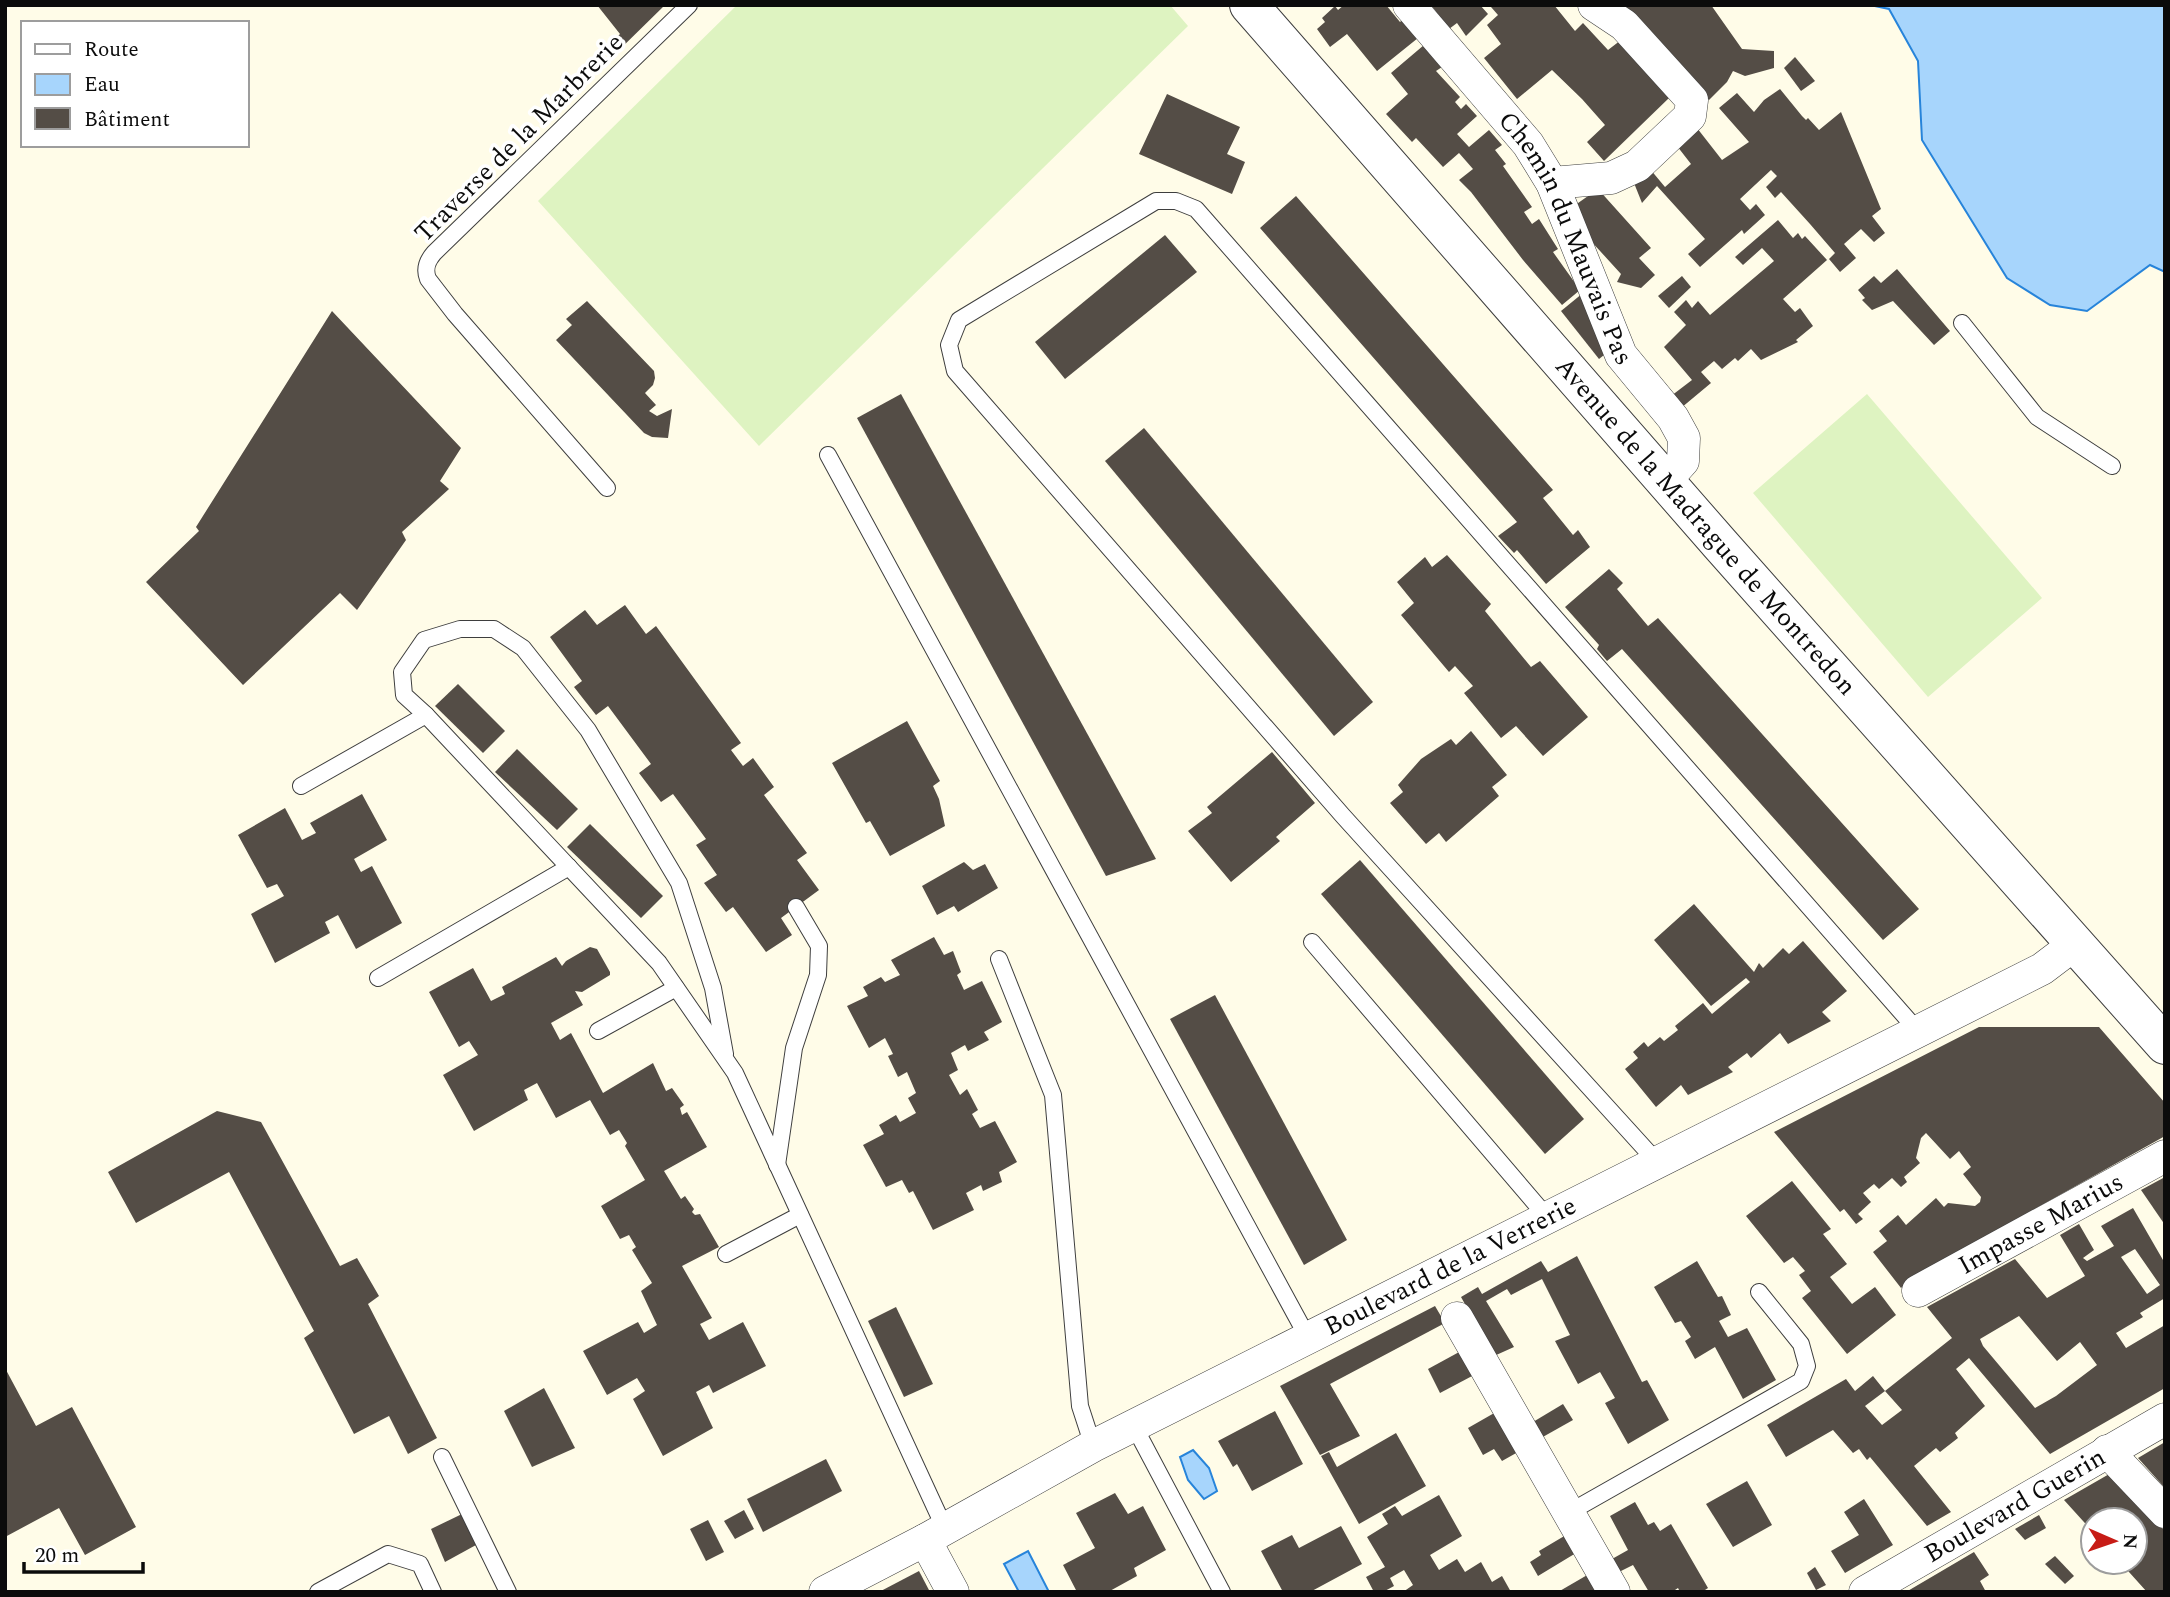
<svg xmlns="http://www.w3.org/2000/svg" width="2170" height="1597" viewBox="0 0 2170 1597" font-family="Spectral,serif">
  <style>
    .pitch { fill: #def3c1 }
    .water { fill: #a7d5fc; stroke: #2784da; stroke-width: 2 }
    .building { fill: #544d46; fill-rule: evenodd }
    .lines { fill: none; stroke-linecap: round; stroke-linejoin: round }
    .service-casing { stroke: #3e3e3e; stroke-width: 18 }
    .minor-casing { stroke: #3e3e3e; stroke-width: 33 }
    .tertiary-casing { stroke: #3e3e3e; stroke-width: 40 }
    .service { stroke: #fff; stroke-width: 16 }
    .minor { stroke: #fff; stroke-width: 32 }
    .tertiary { stroke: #fff; stroke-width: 38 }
    .labels { text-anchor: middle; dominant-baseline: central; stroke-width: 7; stroke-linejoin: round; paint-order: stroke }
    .street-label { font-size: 26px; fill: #0b0b0b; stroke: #fff }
  </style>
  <rect width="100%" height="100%" fill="#fffce8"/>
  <g class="pitch">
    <polygon points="737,5 1170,5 1188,26 759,446 538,201"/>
    <polygon points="1867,394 2042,598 1928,697 1753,493"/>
  </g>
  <g class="water">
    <polygon points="1870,5 2165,5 2165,272 2150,265 2087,311 2050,305 2007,278 1922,140 1918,61 1889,9"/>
    <polygon points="1193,1450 1209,1468 1217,1491 1204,1499 1188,1480 1180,1457"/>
    <polygon points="1028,1551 1049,1592 1019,1592 1004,1564"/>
  </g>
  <g class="building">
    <polygon points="597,5 665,5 614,55 607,47 620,34"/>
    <polygon points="1344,5 1386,5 1400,22 1403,19 1418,38 1377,71 1347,34 1330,47 1317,29 1325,22 1322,18 1335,6 1338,10"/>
    <polygon points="1431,5 1480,5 1488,14 1466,36 1457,23 1449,29"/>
    <polygon points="1493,5 1543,5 1545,7 1554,5 1575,31 1583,23 1608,50 1621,40 1670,97 1604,161 1587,142 1605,125 1582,99 1552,70 1517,99 1484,58 1501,44 1487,25 1498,15 1491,7"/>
    <polygon points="1614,5 1711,5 1742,49 1774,51 1774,68 1745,76 1733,71 1727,82 1709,100"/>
    <polygon points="1424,45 1442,67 1436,71 1460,97 1455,102 1461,109 1466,104 1477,116 1457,134 1469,147 1489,130 1502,145 1495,150 1506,164 1503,166 1532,207 1524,212 1532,224 1539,219 1558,249 1553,252 1580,290 1562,305 1523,260 1471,192 1459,180 1473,169 1459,153 1443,167 1416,138 1412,142 1386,114 1408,94 1391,73"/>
    <polygon points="1795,57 1815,81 1801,91 1784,68"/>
    <polygon points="1780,89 1802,116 1806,120 1808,118 1819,130 1841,112 1881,209 1872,216 1885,233 1874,242 1861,229 1844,244 1856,258 1840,272 1829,259 1835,253 1810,224 1781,192 1775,198 1766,187 1777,176 1771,170 1740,199 1750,210 1756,204 1765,215 1744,234 1742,230 1700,267 1688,254 1705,239 1657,186 1642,203 1634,183 1650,169 1665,187 1691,164 1677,146 1697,128 1722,160 1749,142 1719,108 1737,93 1754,112 1764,100"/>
    <polygon points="1167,94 1240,127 1227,154 1245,162 1232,194 1139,154"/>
    <polygon points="1598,189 1651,248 1639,258 1655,275 1641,288 1617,282 1621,274 1580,229 1571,208"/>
    <polygon points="1296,196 1553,490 1543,498 1573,535 1578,530 1590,547 1546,584 1517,550 1514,553 1498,536 1517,522 1260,228"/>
    <polygon points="1778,220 1793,238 1798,233 1802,239 1805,236 1827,260 1783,299 1795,312 1800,308 1813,326 1796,340 1798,342 1761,360 1751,349 1738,361 1735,358 1722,369 1714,361 1701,372 1711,383 1681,408 1671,396 1692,380 1664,347 1686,325 1674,312 1686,300 1692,308 1698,301 1710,315 1774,261 1762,248 1743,265 1735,257"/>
    <polygon points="1165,235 1197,272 1065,379 1035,342"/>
    <polygon points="1897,269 1950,331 1934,345 1893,301 1872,310 1862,300 1865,298 1858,290 1874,276 1881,283"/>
    <polygon points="1682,276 1691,287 1669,308 1658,296"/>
    <polygon points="1583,293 1604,355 1599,359 1561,311"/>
    <polygon points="587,301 654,371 655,378 653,385 645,393 656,405 649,411 657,416 672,409 668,438 652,437 644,433 556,340 572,325 566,319"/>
    <polygon points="332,311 461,448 440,481 449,489 402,532 406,540 357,610 340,593 243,685 146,582 199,531 196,527"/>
    <polygon points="901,394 1156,859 1106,876 857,418"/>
    <polygon points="1144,428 1373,702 1334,736 1105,461"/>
    <polygon points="1447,555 1491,604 1485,611 1531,667 1540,661 1588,717 1543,756 1516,726 1501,738 1464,693 1473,686 1455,666 1449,672 1401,615 1414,603 1397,582 1425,557 1432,567"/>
    <polygon points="1609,569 1623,583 1617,589 1648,626 1658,618 1919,909 1883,940 1622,649 1607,661 1597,649 1599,645 1565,607"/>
    <polygon points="625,605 646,634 656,626 741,743 731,750 743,766 753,758 774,787 764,795 807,853 797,860 819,890 781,918 792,935 766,952 733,907 726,912 704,883 717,875 696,845 706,839 673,794 661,802 639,773 651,764 608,706 596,715 574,687 582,681 550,637 585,610 597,625"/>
    <polygon points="458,684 505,731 483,753 435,706"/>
    <polygon points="907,721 940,781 933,786 939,799 945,826 890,856 870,821 866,823 832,763"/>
    <polygon points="1471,731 1507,775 1492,787 1499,796 1446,842 1439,833 1426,844 1390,803 1403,792 1398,785 1421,759 1451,739 1456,745"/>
    <polygon points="517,749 578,809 557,830 495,772"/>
    <polygon points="1272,752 1315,803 1276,837 1280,841 1231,882 1188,831 1212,813 1207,807"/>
    <polygon points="362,794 387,840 354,859 361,872 372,866 402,923 356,949 338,915 325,922 330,933 275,963 251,914 284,896 277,884 267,888 238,835 285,808 302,840 316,833 310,823"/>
    <polygon points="590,824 663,896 641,918 567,847"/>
    <polygon points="1360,860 1584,1119 1545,1154 1321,894"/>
    <polygon points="964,862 973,870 985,864 998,888 958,912 954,906 937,915 922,886"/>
    <polygon points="1694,904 1754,972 1759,963 1763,968 1783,948 1789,954 1803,941 1847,991 1822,1012 1831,1021 1788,1044 1780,1033 1751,1058 1747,1053 1728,1067 1733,1072 1688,1095 1681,1085 1656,1107 1625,1069 1638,1058 1633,1052 1644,1042 1648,1047 1660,1037 1664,1041 1678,1030 1675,1026 1703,1003 1712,1014 1750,982 1746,978 1711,1006 1654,940"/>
    <polygon points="934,937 944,955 953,951 961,972 957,975 964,990 982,981 1002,1022 984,1032 989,1040 968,1051 965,1045 951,1053 958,1070 949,1075 960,1095 967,1089 978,1110 972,1114 980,1128 995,1121 1017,1162 999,1172 1002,1182 983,1191 981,1185 966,1193 974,1210 933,1230 913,1191 909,1193 902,1180 886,1187 863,1145 884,1134 879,1125 896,1115 900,1122 916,1113 908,1098 916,1093 907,1072 898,1077 888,1056 893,1054 885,1038 869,1048 847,1006 868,996 863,987 881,977 885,982 900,975 891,960"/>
    <polygon points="590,947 597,949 610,972 610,975 582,992 575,991 583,1005 551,1023 560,1040 571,1033 603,1093 653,1063 666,1091 672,1088 684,1105 680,1108 682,1115 687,1112 707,1147 664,1171 681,1199 685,1196 694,1209 692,1212 695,1215 700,1214 719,1247 682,1266 712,1318 700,1324 709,1340 743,1322 766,1366 713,1393 709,1385 696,1392 713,1428 663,1456 633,1399 645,1391 637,1378 607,1395 583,1351 638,1322 644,1333 657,1325 641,1291 652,1283 632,1250 636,1247 629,1235 620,1239 601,1206 645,1180 625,1146 627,1143 619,1130 610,1135 590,1100 556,1118 537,1083 524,1090 528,1100 474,1131 443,1075 478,1055 469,1041 459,1047 429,992 473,968 491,1001 505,994 502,987 556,957 562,966 566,961"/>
    <polygon points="1215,995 1347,1240 1304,1265 1170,1019"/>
    <polygon points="1979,1027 2099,1027 2165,1103 2165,1136 1951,1256 1907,1282 1901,1288 1873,1252 1887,1241 1879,1231 1898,1215 1906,1225 1936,1198 1944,1207 1948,1203 1975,1206 1980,1202 1981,1197 1963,1174 1971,1167 1959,1151 1950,1159 1926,1133 1921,1138 1916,1158 1920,1163 1904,1177 1907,1182 1901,1187 1892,1178 1879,1189 1874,1184 1863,1193 1871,1202 1858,1214 1863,1219 1856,1224 1844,1209 1840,1212 1774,1132"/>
    <polygon points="217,1111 261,1122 340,1266 357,1258 379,1296 368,1304 437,1438 408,1454 389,1416 354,1434 304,1338 314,1331 229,1172 136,1223 108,1172"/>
    <polygon points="2165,1177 2165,1225 2141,1190"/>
    <polygon points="1792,1181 1831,1229 1823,1234 1847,1264 1830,1277 1852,1304 1875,1287 1896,1315 1847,1354 1802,1298 1811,1291 1799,1275 1805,1271 1793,1257 1784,1263 1746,1216"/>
    <path d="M2133,1208L2163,1260L2165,1259V1298L2140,1313L2143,1317L2116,1333L2126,1348L2165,1325V1388L2050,1454L1969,1358L1956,1369L1985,1406L1955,1433L1958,1438L1940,1452L1936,1448L1914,1466L1951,1512L1927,1526L1870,1457L1867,1460L1859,1449L1853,1453L1833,1430L1786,1457L1767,1425L1846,1379L1855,1391L1873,1376L1885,1391L1952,1338L1927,1307L2015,1259L2047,1298L2085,1276L2060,1235L2079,1224L2094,1250L2083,1258L2087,1261L2114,1246L2101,1226ZM2135,1249L2160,1285L2147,1294L2121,1257ZM2019,1316L2057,1361L2080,1342L2097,1365L2056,1396L2035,1408L1983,1346L1980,1339ZM1885,1391L1902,1410L1882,1425L1865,1406Z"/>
    <polygon points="1577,1256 1642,1382 1647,1380 1669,1420 1628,1444 1605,1403 1615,1398 1600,1372 1578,1384 1555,1341 1570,1335 1542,1279 1511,1295 1507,1289 1486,1301 1514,1347 1494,1356 1461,1297 1478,1287 1482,1294 1541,1261 1548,1272"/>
    <polygon points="1697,1261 1718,1297 1722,1296 1731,1315 1719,1321 1728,1337 1747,1328 1776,1380 1743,1399 1715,1347 1695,1359 1685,1341 1691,1337 1681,1321 1675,1323 1654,1287"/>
    <polygon points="1435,1306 1445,1323 1330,1384 1360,1436 1320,1455 1280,1386"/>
    <polygon points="896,1307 933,1384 904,1397 868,1321"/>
    <polygon points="1461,1351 1474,1375 1440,1393 1428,1369"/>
    <polygon points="5,1368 36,1426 72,1407 136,1527 85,1555 59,1508 5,1537"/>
    <polygon points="544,1388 575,1448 532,1467 504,1411"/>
    <polygon points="1563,1404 1573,1420 1541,1438 1533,1422"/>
    <polygon points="1275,1411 1303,1464 1252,1491 1237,1464 1233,1467 1218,1441"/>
    <polygon points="1496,1412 1518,1452 1502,1461 1494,1449 1483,1455 1468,1428"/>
    <polygon points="1396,1433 1426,1486 1359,1524 1321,1456 1329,1452 1337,1467"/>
    <polygon points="2165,1442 2165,1488 2138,1458"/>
    <polygon points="826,1459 842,1491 763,1532 747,1499"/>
    <polygon points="2111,1473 2165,1531 2165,1592 2147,1592 2120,1562 2135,1562 2135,1520 2093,1520 2093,1532 2064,1500"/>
    <polygon points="1747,1481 1772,1525 1733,1547 1706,1504"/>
    <polygon points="1115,1493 1128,1514 1143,1506 1166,1550 1134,1568 1137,1576 1108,1592 1077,1592 1063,1565 1095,1548 1076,1513"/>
    <polygon points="1439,1495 1462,1536 1430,1555 1439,1570 1457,1559 1465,1572 1481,1562 1492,1582 1502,1576 1511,1592 1403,1592 1413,1585 1404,1570 1390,1578 1394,1586 1383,1592 1374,1592 1366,1577 1385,1567 1367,1537 1388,1524 1382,1514 1395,1506 1402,1516"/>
    <polygon points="1864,1499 1893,1545 1845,1573 1831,1551 1859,1535 1844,1512"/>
    <polygon points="1635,1502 1648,1525 1654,1522 1660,1531 1671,1524 1708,1588 1702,1592 1680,1592 1678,1588 1672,1592 1649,1592 1633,1565 1619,1572 1612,1559 1628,1550 1610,1516"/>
    <polygon points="744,1510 754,1529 735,1539 724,1521"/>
    <polygon points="462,1514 476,1545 445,1562 431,1529"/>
    <polygon points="2039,1515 2046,1528 2025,1540 2015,1529"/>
    <polygon points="708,1520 724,1552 706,1561 690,1529"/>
    <polygon points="1341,1526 1362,1564 1310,1592 1283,1592 1261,1551 1292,1535 1299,1548"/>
    <polygon points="1566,1535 1576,1553 1538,1576 1530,1562 1541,1555 1539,1551"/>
    <polygon points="1974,1552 1989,1575 1980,1581 1986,1592 1906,1592"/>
    <polygon points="2055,1556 2074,1576 2065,1584 2045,1564"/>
    <polygon points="1815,1567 1826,1585 1816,1590 1807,1573"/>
    <polygon points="919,1571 930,1592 879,1592"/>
    <polygon points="1589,1574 1598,1592 1558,1592"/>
  </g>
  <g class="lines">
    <defs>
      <g id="service">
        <polyline points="1962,323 2037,417 2112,466"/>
        <polyline points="828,455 1308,1338"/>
        <path d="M607,488L455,314L428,279C424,269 427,261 434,253L689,5"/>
        <polyline points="426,715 404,695 402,672 424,640 460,629 494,629 523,648 588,730 679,883 713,988 725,1054"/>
        <polyline points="301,786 426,715 659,963 735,1073 945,1529"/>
        <polyline points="1312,942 1547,1217"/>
        <polyline points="999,959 1053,1095 1080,1406 1093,1446"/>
        <polyline points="378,978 569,867"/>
        <polyline points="598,1031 676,988"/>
        <polyline points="1657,1162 1343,816 955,371 949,345 959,320 1156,201 1176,201 1196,209 1917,1030"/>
        <polyline points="777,1165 794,1048 818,975 819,946 796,907"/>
        <polyline points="726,1254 800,1215"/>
        <polyline points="1134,1426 1222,1592"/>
        <polyline points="442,1457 508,1592"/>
        <polyline points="1568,1513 1801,1381 1807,1366 1801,1344 1759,1292"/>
        <polyline points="318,1592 388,1554 420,1564 433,1592"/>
      </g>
      <g id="minor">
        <path id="s1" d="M1409,5L1528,144L1552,183L1621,355L1673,418L1684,438L1683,461L1666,480"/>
        <polyline points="1552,183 1611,178 1637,166 1690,116 1692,100 1624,25 1594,5"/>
        <path id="s2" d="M1918,1291L2165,1156"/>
        <polyline points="1457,1318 1614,1592"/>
        <polyline points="2107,1451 2165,1512"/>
        <polyline points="925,1540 953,1592"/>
        <path id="s3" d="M825,1592L925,1540L1093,1446L2042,969L2075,944"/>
        <path id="s4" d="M1865,1592L2165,1419"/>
      </g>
      <g id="tertiary">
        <path id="s5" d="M1249,5L1720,544L2165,1045"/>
      </g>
    </defs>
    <use href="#service" class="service-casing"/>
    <use href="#minor" class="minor-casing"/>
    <use href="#tertiary" class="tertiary-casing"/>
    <use href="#service" class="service"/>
    <use href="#minor" class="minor"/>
    <use href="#tertiary" class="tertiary"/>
  </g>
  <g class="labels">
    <g class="street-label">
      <text transform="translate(519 138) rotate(-45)">Traverse de la Marbrerie</text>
      <text stroke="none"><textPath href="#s1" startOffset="284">Chemin du Mauvais Pas</textPath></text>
      <text stroke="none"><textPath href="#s5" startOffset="693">Avenue de la Madrague de Montredon</textPath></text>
      <text stroke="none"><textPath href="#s2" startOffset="140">Impasse Marius</textPath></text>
      <text stroke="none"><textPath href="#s3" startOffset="705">Boulevard de la Verrerie</textPath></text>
      <text stroke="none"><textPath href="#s4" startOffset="173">Boulevard Guerin</textPath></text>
    </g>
  </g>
  <rect width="2170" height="1597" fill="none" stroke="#0b0b0b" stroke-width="14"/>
  <rect x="21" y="21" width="228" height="126" fill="#ffffff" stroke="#9d9d9d" stroke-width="2"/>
  <rect x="35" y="44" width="35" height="10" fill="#ffffff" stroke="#9d9d9d" stroke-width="2"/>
  <text x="84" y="56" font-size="21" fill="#0b0b0b">Route</text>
  <rect x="35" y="74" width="35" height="21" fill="#a7d5fc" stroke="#9d9d9d" stroke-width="2"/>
  <text x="84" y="91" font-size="21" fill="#0b0b0b">Eau</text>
  <rect x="35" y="108" width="35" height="21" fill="#544d46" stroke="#9d9d9d" stroke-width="2"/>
  <text x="84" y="126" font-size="21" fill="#0b0b0b">Bâtiment</text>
  <g transform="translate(2114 1541) rotate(92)"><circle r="33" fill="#ffffff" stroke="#9d9d9d" stroke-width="2"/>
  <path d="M0-5L12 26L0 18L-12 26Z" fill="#c71c16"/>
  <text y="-10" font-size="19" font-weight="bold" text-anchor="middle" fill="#0b0b0b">N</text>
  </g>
  <path d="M24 1562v10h119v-10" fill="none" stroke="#0b0b0b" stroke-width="3.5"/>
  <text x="35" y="1562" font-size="21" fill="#0b0b0b" stroke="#ffffff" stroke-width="5" paint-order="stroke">20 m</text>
</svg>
